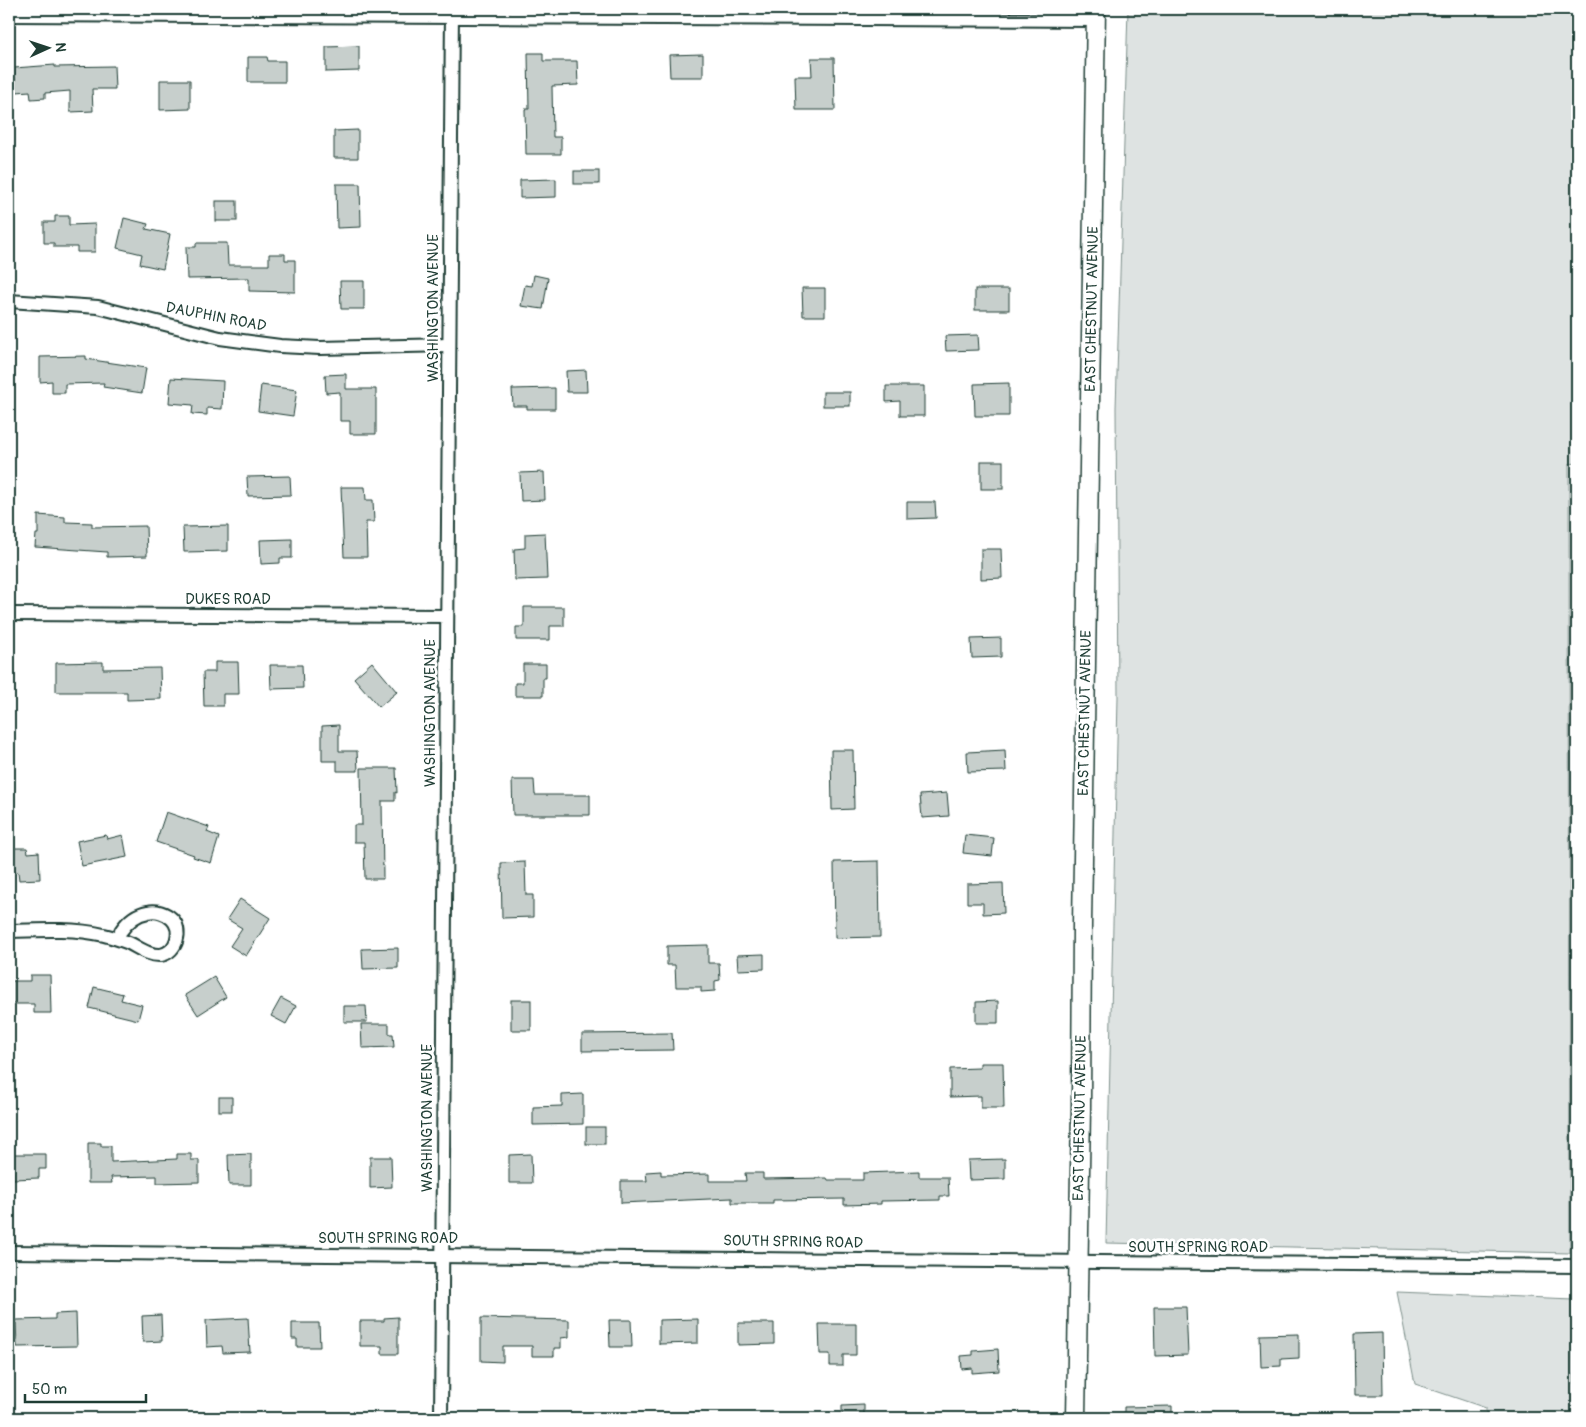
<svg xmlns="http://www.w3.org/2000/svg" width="1586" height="1427" viewBox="0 0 1586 1427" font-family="Pangolin,sans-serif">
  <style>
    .green { fill: #dee3e2; stroke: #7e908b }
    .building { fill: #c7cfcc; stroke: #1f3d34 }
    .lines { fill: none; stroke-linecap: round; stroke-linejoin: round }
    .street-casing { stroke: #1f3d34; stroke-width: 16 }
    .secondary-casing { stroke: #1f3d34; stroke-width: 21 }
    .street { stroke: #fff; stroke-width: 12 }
    .secondary { stroke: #fff; stroke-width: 18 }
    .labels { text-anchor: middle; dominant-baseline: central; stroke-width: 5; stroke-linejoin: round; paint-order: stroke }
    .street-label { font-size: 15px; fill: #1f3d34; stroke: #fff }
  </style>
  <rect width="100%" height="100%" fill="#fff"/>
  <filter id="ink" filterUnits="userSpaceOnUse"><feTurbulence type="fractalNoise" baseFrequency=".02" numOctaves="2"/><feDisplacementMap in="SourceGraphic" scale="10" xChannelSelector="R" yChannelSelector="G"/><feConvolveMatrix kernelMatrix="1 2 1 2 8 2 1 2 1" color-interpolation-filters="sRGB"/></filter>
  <g filter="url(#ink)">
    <g class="green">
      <polygon points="1128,9 1577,9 1577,463 1569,464 1570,1253 1106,1243 1118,697 1116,408"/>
      <polygon points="1397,1292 1573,1299 1575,1418 1486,1418 1486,1408 1415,1384"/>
    </g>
    <g class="building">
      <polygon points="359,46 359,71 326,72 326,47"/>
      <polygon points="528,53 543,53 543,61 577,61 578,85 552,86 553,137 561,137 561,154 526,154 525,109 529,109"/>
      <polygon points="703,54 703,77 670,77 669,55"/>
      <polygon points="248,57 267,57 268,61 285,61 285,82 248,82"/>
      <polygon points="811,58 834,58 835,110 796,110 795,76 812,76"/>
      <polygon points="55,65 55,67 114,66 115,89 92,89 93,111 70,112 70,91 45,93 45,98 31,99 30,91 16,92 14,68"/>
      <polygon points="160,80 190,80 190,109 160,110"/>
      <polygon points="358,130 358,158 334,158 334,131"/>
      <rect x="574" y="171" width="25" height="13"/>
      <polygon points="556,179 556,197 520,198 520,180"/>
      <polygon points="336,184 360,184 361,227 337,228"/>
      <rect x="216" y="201" width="21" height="20"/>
      <polygon points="55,216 69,216 69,225 95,224 95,252 77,252 77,247 54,247 54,243 44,243 44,222 55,222"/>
      <polygon points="124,218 148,224 146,229 170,234 163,269 140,264 142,254 117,248"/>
      <polygon points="196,243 227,243 228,265 269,265 269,254 285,254 285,260 295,260 295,292 249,291 249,278 187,279 186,247 196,247"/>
      <polygon points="534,275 548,278 543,309 521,306 525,285 532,286"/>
      <polygon points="340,281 364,281 364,309 341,309"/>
      <polygon points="802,288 825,288 825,316 803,316"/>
      <rect x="975" y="289" width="34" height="21"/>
      <polygon points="978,335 979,350 946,351 945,336"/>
      <polygon points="86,356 86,359 146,368 142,393 103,387 104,383 65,384 65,393 52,393 52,381 40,382 40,357"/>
      <polygon points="586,370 587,392 567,392 566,371"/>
      <polygon points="346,374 346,389 376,389 376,434 350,434 350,421 340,421 340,392 326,393 325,375"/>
      <polygon points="171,378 223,381 222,409 207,408 207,415 192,414 193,405 169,403"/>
      <polygon points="1009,383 1009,416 975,416 974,384"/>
      <polygon points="261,385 297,390 293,416 258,411"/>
      <polygon points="886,386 924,386 924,416 900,416 900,401 886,402"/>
      <polygon points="555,388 555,409 527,409 527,406 513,406 512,389"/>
      <rect x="823" y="392" width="27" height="14"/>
      <rect x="981" y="461" width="22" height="28"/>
      <polygon points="544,472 545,500 521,501 520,473"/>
      <polygon points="290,476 291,495 248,496 247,477"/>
      <polygon points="341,487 365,487 366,500 373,500 374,522 366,522 367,557 344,557"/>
      <polygon points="907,502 935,502 936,518 907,519"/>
      <polygon points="38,515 65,517 65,522 92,523 92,527 146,526 147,556 107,557 107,552 35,547 36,534 38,534"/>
      <polygon points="228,526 228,551 184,552 183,527"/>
      <polygon points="545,533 547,579 515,580 514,549 525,548 525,534"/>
      <polygon points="292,539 292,558 280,558 280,563 261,564 260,540"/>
      <polygon points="981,549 1001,549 1002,578 981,579"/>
      <polygon points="524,607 564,607 564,626 550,626 550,640 516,640 516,627 524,627"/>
      <polygon points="1001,638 1001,657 972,658 971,639"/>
      <polygon points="103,662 103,669 160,668 161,699 127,700 127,692 56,692 56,663"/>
      <polygon points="215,662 238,662 239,694 223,694 223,706 204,706 203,672 215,672"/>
      <polygon points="372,662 397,692 379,707 354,678"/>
      <polygon points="523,664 546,664 546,678 543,678 543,696 515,696 515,683 523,683"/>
      <polygon points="270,665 302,665 303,688 271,689"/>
      <polygon points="339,725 339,751 357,751 358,771 337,771 337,761 322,761 322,726"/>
      <polygon points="831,750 853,750 854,809 832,810"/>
      <polygon points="1005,750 1006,771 968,772 967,752"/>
      <polygon points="361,768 396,768 397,793 395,792 395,801 382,801 383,879 365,879 364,842 354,842 354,825 362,825"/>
      <polygon points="512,780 534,780 535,795 590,795 590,815 513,815"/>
      <polygon points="947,793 949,816 922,818 920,795"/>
      <polygon points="166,812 209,827 207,832 219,837 211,863 193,857 194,855 156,842"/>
      <polygon points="106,835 107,839 123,835 127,857 82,866 77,841"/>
      <polygon points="965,835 994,838 992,856 963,853"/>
      <polygon points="9,848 27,848 28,853 39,852 40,879 19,880 18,872 9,872"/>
      <polygon points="879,861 880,937 835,938 834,862"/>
      <polygon points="525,862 526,895 533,895 533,917 502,918 501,863"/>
      <polygon points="1003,883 1004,913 983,914 983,903 967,903 967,884"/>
      <polygon points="240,899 270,918 246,956 230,946 242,928 227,919"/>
      <polygon points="708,945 708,963 719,963 720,980 715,981 715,991 701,992 701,987 676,987 675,965 667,965 667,946"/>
      <polygon points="398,948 398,968 363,969 362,949"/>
      <polygon points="764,954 764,969 738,970 737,955"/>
      <polygon points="30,975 50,975 51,1013 34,1013 34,1004 10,1004 10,981 30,981"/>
      <polygon points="214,977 226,997 198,1015 185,995"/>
      <polygon points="94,987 123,994 121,1000 142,1005 138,1020 89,1008"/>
      <polygon points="281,998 296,1006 286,1024 271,1016"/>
      <rect x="511" y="1000" width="20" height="30"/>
      <polygon points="998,1001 998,1023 976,1023 976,1002"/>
      <polygon points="344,1006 366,1006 367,1022 344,1022"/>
      <polygon points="361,1024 389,1024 389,1034 393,1034 394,1047 362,1048"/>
      <polygon points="672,1033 673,1050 582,1051 582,1034"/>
      <polygon points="980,1063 1003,1063 1004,1108 981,1108 981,1096 950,1097 950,1069 980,1068"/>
      <polygon points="583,1094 583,1124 533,1125 533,1107 562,1106 562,1095"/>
      <rect x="219" y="1097" width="13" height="14"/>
      <rect x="586" y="1127" width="19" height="17"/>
      <polygon points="88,1143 101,1143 101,1146 111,1146 111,1162 177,1159 177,1154 191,1154 191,1160 199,1160 199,1182 157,1183 157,1176 111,1177 112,1183 88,1183"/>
      <polygon points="9,1154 46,1154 46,1169 39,1169 39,1178 13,1179 13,1172 9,1172"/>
      <polygon points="251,1154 251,1185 229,1185 228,1155"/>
      <polygon points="531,1154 532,1183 509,1183 509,1155"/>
      <polygon points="370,1157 391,1157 392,1187 370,1188"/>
      <polygon points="1005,1159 1005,1179 969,1180 968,1160"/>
      <polygon points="661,1171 661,1175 709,1174 709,1181 746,1181 745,1173 763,1173 763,1179 827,1178 828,1180 863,1180 863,1173 919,1171 919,1177 948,1177 949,1196 940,1196 940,1200 881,1201 881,1204 844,1205 844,1199 773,1200 773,1203 732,1203 732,1198 621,1203 621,1181 647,1181 646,1172"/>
      <polygon points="1154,1307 1186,1307 1188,1355 1155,1356"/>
      <polygon points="76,1313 77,1346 17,1347 16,1320 55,1319 55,1314"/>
      <polygon points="161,1315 162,1341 143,1342 142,1316"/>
      <polygon points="398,1317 398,1354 382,1354 382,1346 360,1346 360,1321 384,1321 384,1318"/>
      <polygon points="248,1318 250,1352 223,1353 222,1346 207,1347 206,1320"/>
      <polygon points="481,1318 569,1320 569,1337 561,1338 561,1348 554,1348 554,1356 532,1356 532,1346 503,1346 503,1362 481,1361"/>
      <polygon points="698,1319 698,1343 659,1344 659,1320"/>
      <polygon points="609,1320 631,1320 632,1347 610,1347"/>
      <polygon points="292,1323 319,1323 320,1347 297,1347 297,1339 292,1339"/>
      <polygon points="738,1323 774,1323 774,1344 738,1345"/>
      <polygon points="819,1324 856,1324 856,1355 843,1355 843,1366 830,1366 830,1354 820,1354"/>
      <polygon points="1382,1333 1383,1395 1355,1395 1354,1334"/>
      <polygon points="1299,1334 1299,1358 1281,1359 1281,1366 1261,1367 1260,1335"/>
      <polygon points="998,1349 999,1371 972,1373 972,1368 962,1369 961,1356 973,1355 973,1351"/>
      <polygon points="864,1405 864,1418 842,1418 842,1406"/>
      <polygon points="1172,1406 1172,1418 1124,1418 1124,1407"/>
    </g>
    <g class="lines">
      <defs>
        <g id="street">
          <polyline points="9,15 1096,20"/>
          <polyline points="9,301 98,307 220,338 280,346 320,348 449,345"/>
          <polyline points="9,614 447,616"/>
          <path d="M9,931C40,930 73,928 104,935C112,937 121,940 129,943C139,948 149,956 161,955C177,952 183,930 172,919C166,913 156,910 148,912C136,914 127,922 121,931"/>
          <path d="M9,1252C532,1256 1054,1263 1577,1266"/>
          <polyline points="441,1418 452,9"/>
        </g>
        <polyline id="secondary" points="1076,1418 1081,1108 1082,925 1096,9"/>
      </defs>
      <use href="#street" class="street-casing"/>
      <use href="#secondary" class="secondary-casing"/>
      <use href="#street" class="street"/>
      <use href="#secondary" class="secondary"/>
    </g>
  </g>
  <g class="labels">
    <g class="street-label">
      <text transform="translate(433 308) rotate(-90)">WASHINGTON AVENUE</text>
      <text transform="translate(1092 309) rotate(-89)">EAST CHESTNUT AVENUE</text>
      <text transform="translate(216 317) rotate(11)">DAUPHIN ROAD</text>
      <text x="228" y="599">DUKES ROAD</text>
      <text transform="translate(430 713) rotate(-90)">WASHINGTON AVENUE</text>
      <text transform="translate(1085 713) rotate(-89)">EAST CHESTNUT AVENUE</text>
      <text transform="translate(427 1118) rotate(-90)">WASHINGTON AVENUE</text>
      <text transform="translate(1080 1118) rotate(-89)">EAST CHESTNUT AVENUE</text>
      <text x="388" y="1238">SOUTH SPRING ROAD</text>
      <text transform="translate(793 1242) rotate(1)">SOUTH SPRING ROAD</text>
      <text x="1198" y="1247">SOUTH SPRING ROAD</text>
    </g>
  </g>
  <rect width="1586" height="1427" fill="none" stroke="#fff" stroke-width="30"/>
  <rect x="15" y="15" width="1556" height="1397" fill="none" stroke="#1f3d34" stroke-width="2" filter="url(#ink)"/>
  <g transform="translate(48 48) rotate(87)" stroke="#ffffff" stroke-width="4" paint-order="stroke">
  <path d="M0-4L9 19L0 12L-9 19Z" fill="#1f3d34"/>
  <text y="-8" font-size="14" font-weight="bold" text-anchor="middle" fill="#1f3d34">N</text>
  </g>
  <path d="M25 1394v8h121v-8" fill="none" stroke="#1f3d34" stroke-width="2.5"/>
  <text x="32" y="1394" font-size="15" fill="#1f3d34" stroke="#ffffff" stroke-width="4" paint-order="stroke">50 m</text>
</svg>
